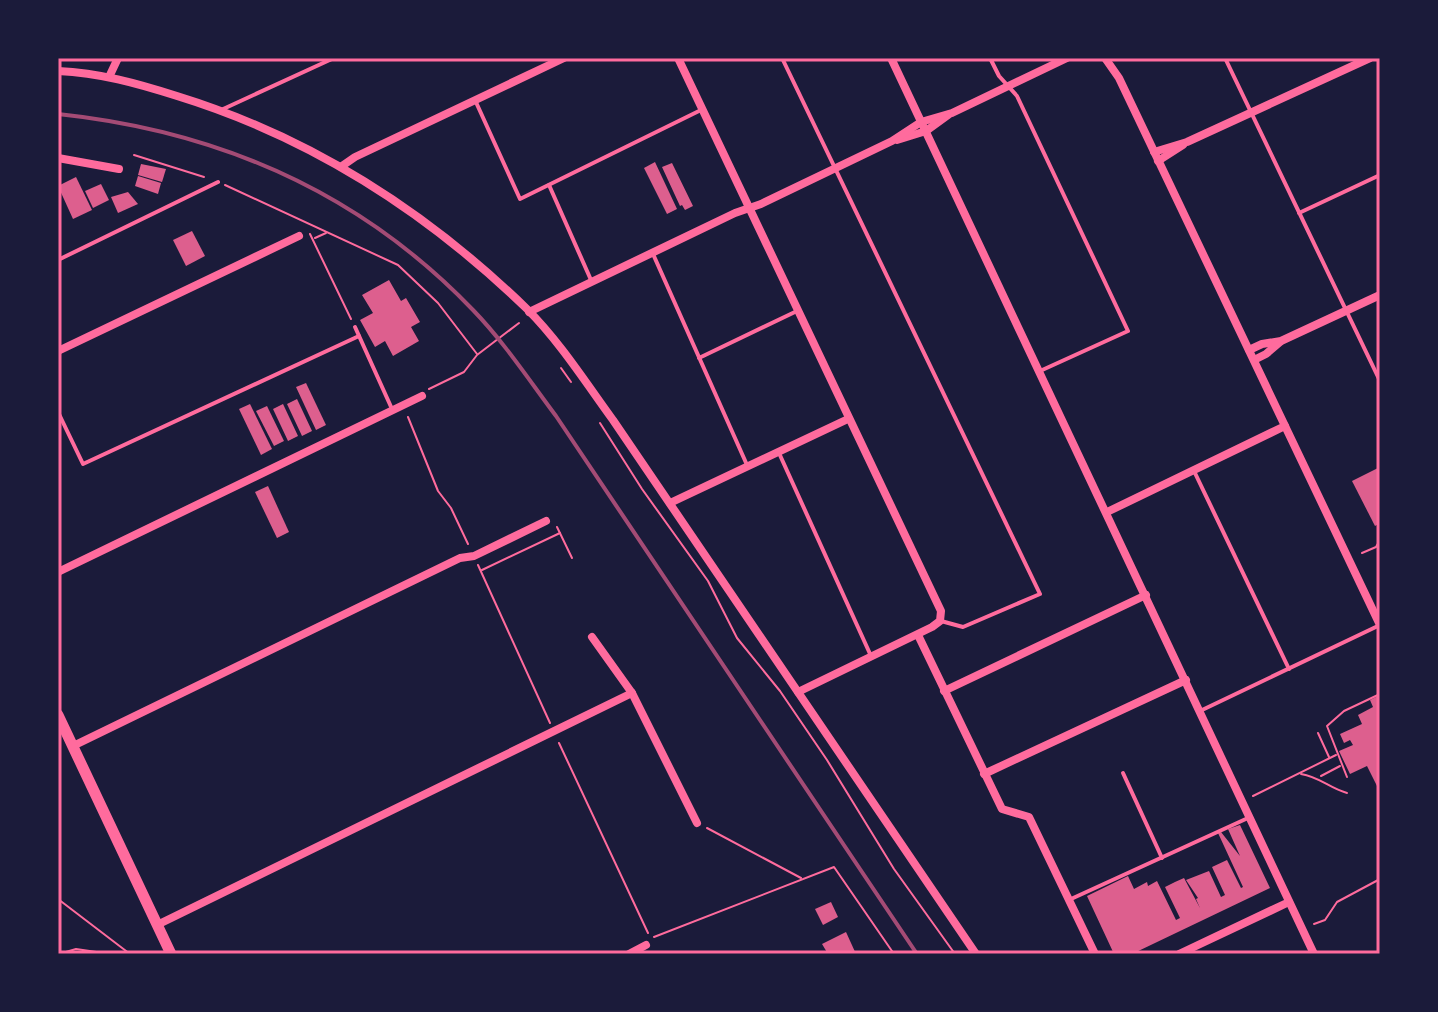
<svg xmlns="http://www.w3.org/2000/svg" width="1438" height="1012" viewBox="0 0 1438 1012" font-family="'IBM Plex Serif',serif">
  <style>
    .building { fill: #dd5f8e }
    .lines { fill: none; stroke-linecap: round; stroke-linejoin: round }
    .path { stroke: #ff6b9d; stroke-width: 2 }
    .service { stroke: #ff6b9d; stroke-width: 4 }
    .minor { stroke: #ff6b9d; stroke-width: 8 }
    .secondary { stroke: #ff6b9d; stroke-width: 11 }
    .rail { stroke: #a44b75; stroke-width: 4 }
    .neatline { fill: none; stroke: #ff6b9d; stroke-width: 3 }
  </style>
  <rect width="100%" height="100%" fill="#1b1b3a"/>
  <g class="building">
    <polygon points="655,162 677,209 667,214 644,168"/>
    <polygon points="672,163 693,206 685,210 682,205 680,206 662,167"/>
    <polygon points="141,164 166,169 162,182 138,175"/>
    <polygon points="138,176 161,183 158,194 135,186"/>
    <polygon points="76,177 92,210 73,219 58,186"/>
    <polygon points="101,184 109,200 93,208 85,191"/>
    <polygon points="128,192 138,204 118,213 111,197"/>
    <polygon points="192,231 205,256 186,266 173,240"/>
    <polygon points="389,280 401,301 406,298 420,322 411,327 419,341 393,356 385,341 375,347 360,320 373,313 362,295"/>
    <polygon points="306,383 326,425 316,430 296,387"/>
    <polygon points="297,399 312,431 302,436 287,404"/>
    <polygon points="250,404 272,449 261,455 239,409"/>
    <polygon points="283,404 298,436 288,441 273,409"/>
    <polygon points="267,406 284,441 274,446 256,411"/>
    <polygon points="1380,467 1380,523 1375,526 1352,481"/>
    <polygon points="268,486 289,532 277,538 255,492"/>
    <polygon points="1380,695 1380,787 1378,788 1367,766 1350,774 1339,751 1353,745 1350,740 1344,743 1340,734 1362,724 1358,715 1373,707 1370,700"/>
    <polygon points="1240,825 1270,888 1132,954 1114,954 1087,896 1128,876 1134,889 1147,882 1148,886 1157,881 1176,920 1180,918 1165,887 1175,882 1184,878 1200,908 1196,899 1198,898 1186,880 1209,871 1221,897 1225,895 1212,867 1227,860 1241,888 1243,887 1218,833 1221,832 1240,856 1228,829"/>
    <polygon points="831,902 838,917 823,925 815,909"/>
    <polygon points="846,932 856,954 828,954 822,944"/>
  </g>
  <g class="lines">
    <g class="path">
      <polyline points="134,155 204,177"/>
      <polyline points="225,185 398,265 438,303 477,354"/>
      <polyline points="310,234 351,319"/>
      <polyline points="315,238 326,233"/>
      <polyline points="561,368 571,382"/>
      <polyline points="429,389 464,372 477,355 519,323"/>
      <polyline points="408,417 438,491 451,508 468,544"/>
      <polyline points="600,423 642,489 708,581 737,638 780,691 827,760 894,869 955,954"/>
      <polyline points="557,527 572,558"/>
      <polyline points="1362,553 1376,547 1380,540"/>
      <polyline points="478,565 550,723"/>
      <polyline points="482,570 560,533"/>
      <polyline points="1318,733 1329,757"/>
      <polyline points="559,743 648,933"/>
      <path d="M1301,774C1320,777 1329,788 1347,793"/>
      <polyline points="1321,776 1340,766"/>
      <polyline points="1347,777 1327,726 1344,711 1380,694"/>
      <polyline points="1253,796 1336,755"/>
      <polyline points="707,828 801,878"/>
      <polyline points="58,899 130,954"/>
      <polyline points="1314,924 1325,920 1337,902 1380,879"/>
      <polyline points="654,937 834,867 894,954"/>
      <polyline points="59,954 76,949 110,954"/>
    </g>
    <g class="service">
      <polyline points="782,58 1040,594 963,627 941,621"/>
      <polyline points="990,58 999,76 1017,96 1128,331 1040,371"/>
      <polyline points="1225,58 1380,381"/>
      <polyline points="475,100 520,199 701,110"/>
      <polyline points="221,110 334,58"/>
      <polyline points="549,185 591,280"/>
      <polyline points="1299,213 1380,175"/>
      <polyline points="653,254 747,465"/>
      <polyline points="58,260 218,182"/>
      <polyline points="355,327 392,409"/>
      <polyline points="699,358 797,311"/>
      <polyline points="58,412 83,464 359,336"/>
      <polyline points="779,453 871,656"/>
      <polyline points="1194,471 1289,669"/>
      <polyline points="1200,711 1380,625"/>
      <polyline points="1123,773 1162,858"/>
      <polyline points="1071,899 1248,818"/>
    </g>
    <g class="minor">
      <polyline points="678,58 941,611 940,621 932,627 798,692"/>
      <polyline points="891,58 1314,954"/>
      <polyline points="1105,58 1119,78 1380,625"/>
      <path d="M58,71C100,73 136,83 177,96C310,137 427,212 527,309C560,342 586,383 613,420L976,954"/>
      <polyline points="110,75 118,58"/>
      <polyline points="897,140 926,131 948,115"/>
      <polyline points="1154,152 1187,142 1370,58"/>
      <polyline points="58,158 119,169"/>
      <polyline points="1158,161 1183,145"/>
      <polyline points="342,166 355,157 564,58"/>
      <polyline points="529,312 735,213 761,204 892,141 921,122 952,113 1067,58"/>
      <polyline points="1249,350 1262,344 1281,341 1380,295"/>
      <polyline points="58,351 299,236"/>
      <polyline points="1254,360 1266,354 1280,342"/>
      <polyline points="670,503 848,419"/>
      <polyline points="1107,512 1285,426"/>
      <polyline points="58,572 422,396"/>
      <polyline points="918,635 1002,809 1029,817 1095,954"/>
      <polyline points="592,637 632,693 697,823"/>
      <polyline points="944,691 1146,595"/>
      <polyline points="73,746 460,558 474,556 546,521"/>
      <polyline points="984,774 1186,680"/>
      <polyline points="157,925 632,693"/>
      <polyline points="629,954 646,945"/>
      <polyline points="1179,954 1289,902"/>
    </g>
    <polyline class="secondary" points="58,715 171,954"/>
    <path class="rail" d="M58,114C219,131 360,192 473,310C504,342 529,380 556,416L917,954"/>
  </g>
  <rect width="1438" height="1012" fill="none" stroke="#1b1b3a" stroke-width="120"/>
  <rect x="60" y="60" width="1318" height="892" class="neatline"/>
</svg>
